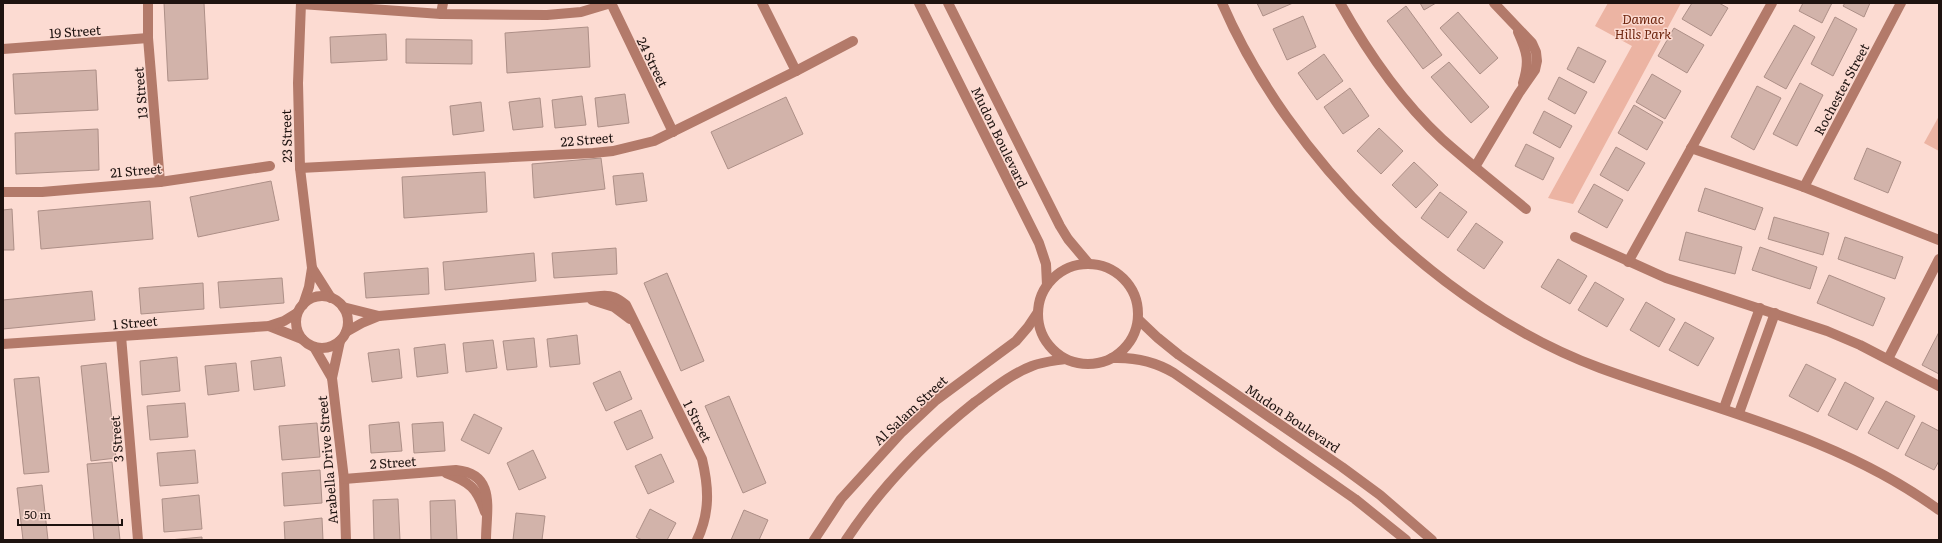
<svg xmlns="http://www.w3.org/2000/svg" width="1942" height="543" viewBox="0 0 1942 543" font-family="Literata,serif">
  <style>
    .green { fill: #ecb4a3 }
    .building { fill: #d2b3aa; stroke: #ad8f87 }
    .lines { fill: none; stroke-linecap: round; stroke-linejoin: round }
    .minor { stroke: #b37a6a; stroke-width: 10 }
    .labels { text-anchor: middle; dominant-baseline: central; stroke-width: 3; stroke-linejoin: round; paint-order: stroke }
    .park-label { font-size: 13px; font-style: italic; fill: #6e250e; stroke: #fcdbd2 }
    .street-label { font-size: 13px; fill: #1e1310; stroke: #fcdbd2 }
  </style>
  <rect width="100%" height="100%" fill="#fcdbd2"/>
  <g class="green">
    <polygon points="1608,3 1681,3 1573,204 1548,198 1632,46 1595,26"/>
    <polygon points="1939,116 1939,151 1924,143"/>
  </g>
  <g class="building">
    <polygon points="164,3 204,3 208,79 168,81"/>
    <polygon points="1257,3 1293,3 1263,16"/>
    <polygon points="1420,3 1436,3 1424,10"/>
    <polygon points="1692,3 1719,3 1728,8 1711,36 1682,19"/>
    <polygon points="1803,3 1832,3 1822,23 1799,11"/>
    <polygon points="1845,3 1870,3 1864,17 1843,6"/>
    <polygon points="1406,6 1442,55 1423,69 1387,21"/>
    <polygon points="1458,12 1498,58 1480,74 1440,28"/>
    <polygon points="1303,16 1316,47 1287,60 1273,29"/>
    <polygon points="1835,17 1857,29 1833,76 1811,64"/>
    <polygon points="1794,25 1815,37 1786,89 1764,77"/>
    <polygon points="588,27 590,67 507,73 505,33"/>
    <polygon points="1674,28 1704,45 1687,73 1658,56"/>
    <polygon points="386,34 387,60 331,63 330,37"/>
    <polygon points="406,39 472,40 472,64 406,63"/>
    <polygon points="1578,47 1606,61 1594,83 1567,69"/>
    <polygon points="1324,54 1343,81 1317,100 1298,73"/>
    <polygon points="1449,62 1489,107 1471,123 1431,77"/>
    <polygon points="96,70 98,110 15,114 13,74"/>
    <polygon points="1652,74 1681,91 1665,119 1636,102"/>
    <polygon points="1559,77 1587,92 1575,114 1548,99"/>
    <polygon points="1800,83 1823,95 1797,146 1773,134"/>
    <polygon points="1757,86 1781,98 1754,150 1731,137"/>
    <polygon points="1350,88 1369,116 1343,134 1324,107"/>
    <polygon points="625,94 629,123 598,127 595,98"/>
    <polygon points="582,96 586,125 555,128 552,100"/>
    <polygon points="786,97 803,134 728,169 711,132"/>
    <polygon points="540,98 543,127 513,130 509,102"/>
    <polygon points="481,102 484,131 453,135 450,106"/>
    <polygon points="1634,105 1663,122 1647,150 1618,133"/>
    <polygon points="1544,111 1572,126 1560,148 1533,133"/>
    <polygon points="1379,128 1403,151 1381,174 1357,151"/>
    <polygon points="98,129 99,170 16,174 15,133"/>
    <polygon points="1526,144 1554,158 1543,180 1515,166"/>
    <polygon points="1616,147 1645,163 1628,191 1600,175"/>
    <polygon points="1867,148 1901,162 1888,193 1854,179"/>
    <polygon points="601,158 605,189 534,198 532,164"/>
    <polygon points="1414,162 1438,185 1416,208 1392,185"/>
    <polygon points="485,172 487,212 404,218 402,177"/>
    <polygon points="643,173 647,201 616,205 613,176"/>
    <polygon points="271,181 279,220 198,237 190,197"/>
    <polygon points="1594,184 1623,200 1607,228 1578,212"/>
    <polygon points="1705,188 1763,208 1755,230 1698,211"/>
    <polygon points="1440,192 1467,212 1448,238 1421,218"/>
    <polygon points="150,201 153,239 41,249 38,211"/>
    <polygon points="12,209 14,250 3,250 3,210"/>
    <polygon points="1774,217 1829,233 1823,255 1768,239"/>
    <polygon points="1476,223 1503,242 1484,269 1457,250"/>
    <polygon points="1686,232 1742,247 1735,274 1679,260"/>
    <polygon points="1845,237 1903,257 1895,279 1838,259"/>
    <polygon points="1760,247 1817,267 1810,289 1752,270"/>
    <polygon points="616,248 617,274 554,278 552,253"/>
    <polygon points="534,253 536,281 445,290 443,262"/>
    <polygon points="1558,259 1587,276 1570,304 1541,287"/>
    <polygon points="428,268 429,294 366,298 364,273"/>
    <polygon points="667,273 704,361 681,371 644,283"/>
    <polygon points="1829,275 1885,298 1873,326 1817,303"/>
    <polygon points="282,278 284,303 220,308 218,282"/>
    <polygon points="1595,282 1624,299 1607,327 1578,310"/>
    <polygon points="203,283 204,309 141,314 139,288"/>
    <polygon points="92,291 95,320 3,329 3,300"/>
    <polygon points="1646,302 1675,319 1659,347 1630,330"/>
    <polygon points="1685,322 1714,338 1698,366 1669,350"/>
    <polygon points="1939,332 1939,374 1922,365"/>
    <polygon points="577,335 580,364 550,367 547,339"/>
    <polygon points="534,338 537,367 507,370 503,341"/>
    <polygon points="493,340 497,368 466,372 463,343"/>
    <polygon points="445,344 448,373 417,377 414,348"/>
    <polygon points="399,349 402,378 372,382 368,353"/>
    <polygon points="177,357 180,391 142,395 140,361"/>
    <polygon points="281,357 285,386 254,390 251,361"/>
    <polygon points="106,363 116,458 91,461 81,366"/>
    <polygon points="236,363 239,391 208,395 205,366"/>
    <polygon points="1806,364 1836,379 1818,412 1789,396"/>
    <polygon points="620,371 632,399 606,411 593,383"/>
    <polygon points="39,377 49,472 24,474 14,379"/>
    <polygon points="1845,382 1874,398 1857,430 1828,415"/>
    <polygon points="729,396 766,483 743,493 705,406"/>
    <polygon points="1886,401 1915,416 1898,449 1868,433"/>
    <polygon points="185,403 188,437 150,440 147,406"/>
    <polygon points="641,410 653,438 627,450 614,422"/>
    <polygon points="474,414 502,428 489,454 461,440"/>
    <polygon points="399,422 402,451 371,453 369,425"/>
    <polygon points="443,422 445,451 414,453 412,424"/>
    <polygon points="1922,422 1939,431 1939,461 1934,470 1905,455"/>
    <polygon points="317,423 320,457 282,460 279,426"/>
    <polygon points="195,450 198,483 160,486 157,453"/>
    <polygon points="533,450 546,478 519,490 507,463"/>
    <polygon points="661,454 674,482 648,494 635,466"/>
    <polygon points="112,462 120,540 94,540 87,464"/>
    <polygon points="320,470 322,503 284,506 282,473"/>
    <polygon points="42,485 48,540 23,540 17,488"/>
    <polygon points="199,495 202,529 164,532 162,499"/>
    <polygon points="398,499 400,540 374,540 373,500"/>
    <polygon points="455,500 457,540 431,540 430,501"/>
    <polygon points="650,509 676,523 667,540 642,540 636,537"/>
    <polygon points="744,510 768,520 759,540 731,540"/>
    <polygon points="516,513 545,516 542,540 513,540"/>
    <polygon points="322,518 323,540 285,540 284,522"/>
    <polygon points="202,537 202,540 169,540"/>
  </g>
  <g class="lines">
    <g class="minor">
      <polyline points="148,3 148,38 160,182"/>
      <polyline points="301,3 298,83 300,168 312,268 309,287 303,305"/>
      <polyline points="611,3 673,132"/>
      <polyline points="762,3 796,71"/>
      <polyline points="919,3 1039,243 1046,264 1047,285"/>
      <polyline points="948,3 1060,226 1068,239 1089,264"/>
      <path d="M1222,3C1289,158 1440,309 1600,368C1715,410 1838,436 1939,510"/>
      <path d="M1340,3C1368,53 1400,100 1442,139C1469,163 1498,186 1526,209"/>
      <polyline points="301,4 441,14 547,15 581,12 611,3"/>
      <polyline points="441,14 443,3"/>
      <path d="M1518,32C1527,52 1530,61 1523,83"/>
      <polyline points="3,49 148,38"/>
      <polyline points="1691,148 1804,187 1939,240"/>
      <polyline points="1475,167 1519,93 1535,70 1537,61 1536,52 1532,43 1494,3"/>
      <polyline points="300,168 593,153 613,151 654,141 796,71 853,41"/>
      <polyline points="1804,187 1901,3"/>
      <polyline points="3,192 42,192 160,182 270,166"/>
      <polyline points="1575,237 1666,278 1827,331 1860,345 1939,386"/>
      <polyline points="1628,262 1772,3"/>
      <circle cx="1088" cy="314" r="50"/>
      <polyline points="312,268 331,298"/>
      <circle cx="322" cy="322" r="26"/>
      <polyline points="592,300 614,307 630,319"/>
      <polyline points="343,307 379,316"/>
      <polyline points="1138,319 1158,338 1179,355 1342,467 1380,495 1432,540"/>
      <polyline points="269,326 302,339"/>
      <path d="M346,332L362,323L379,316L601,296C612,295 617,298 626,305L702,459C709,488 710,513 697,540"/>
      <polyline points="121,336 138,540"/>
      <polyline points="340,341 332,378 344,479 346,540"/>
      <polyline points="3,344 269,326 284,321 297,313"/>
      <polyline points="314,347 332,378"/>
      <path d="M1112,358C1135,357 1154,361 1174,373L1355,499L1406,540"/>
      <polyline points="1888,359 1939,259"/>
      <polyline points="1724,408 1760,308"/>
      <polyline points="1739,413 1775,313"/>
      <path d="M446,473C470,482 477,488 485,512"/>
      <path d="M344,479L456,470C497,474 486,510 486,540"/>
      <polyline points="814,540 841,499 902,432 935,401 1016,341 1028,327 1038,312"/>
      <path d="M846,540C881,487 926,441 975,402C993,389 1011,374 1032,366C1042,362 1053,361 1065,359"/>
    </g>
  </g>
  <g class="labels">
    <g class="park-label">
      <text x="1643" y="18">Damac<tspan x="1643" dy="15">Hills Park</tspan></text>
    </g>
    <g class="street-label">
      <text transform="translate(75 31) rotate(-4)">19 Street</text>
      <text transform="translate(653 62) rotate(64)">24 Street</text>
      <text transform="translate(1841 89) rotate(-62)">Rochester Street</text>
      <text transform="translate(140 93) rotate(-95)">13 Street</text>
      <text transform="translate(286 136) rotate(-91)">23 Street</text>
      <text transform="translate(1000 137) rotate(64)">Mudon Boulevard</text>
      <text transform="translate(587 139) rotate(-5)">22 Street</text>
      <text transform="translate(136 170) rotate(-5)">21 Street</text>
      <text transform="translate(135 322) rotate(-5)">1 Street</text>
      <text transform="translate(910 410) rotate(-43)">Al Salam Street</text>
      <text transform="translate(1293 418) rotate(34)">Mudon Boulevard</text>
      <text transform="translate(698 421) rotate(63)">1 Street</text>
      <text transform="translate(116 439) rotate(-95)">3 Street</text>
      <text transform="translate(327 460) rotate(-95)">Arabella Drive Street</text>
      <text transform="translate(393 462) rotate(-4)">2 Street</text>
    </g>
  </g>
  <rect width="1942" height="543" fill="none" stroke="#1e1310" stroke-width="8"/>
  <path d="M18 519v6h104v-6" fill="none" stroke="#1e1310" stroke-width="2"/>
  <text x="24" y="519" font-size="12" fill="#1e1310" stroke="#fcdbd2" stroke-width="3" paint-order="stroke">50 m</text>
</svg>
